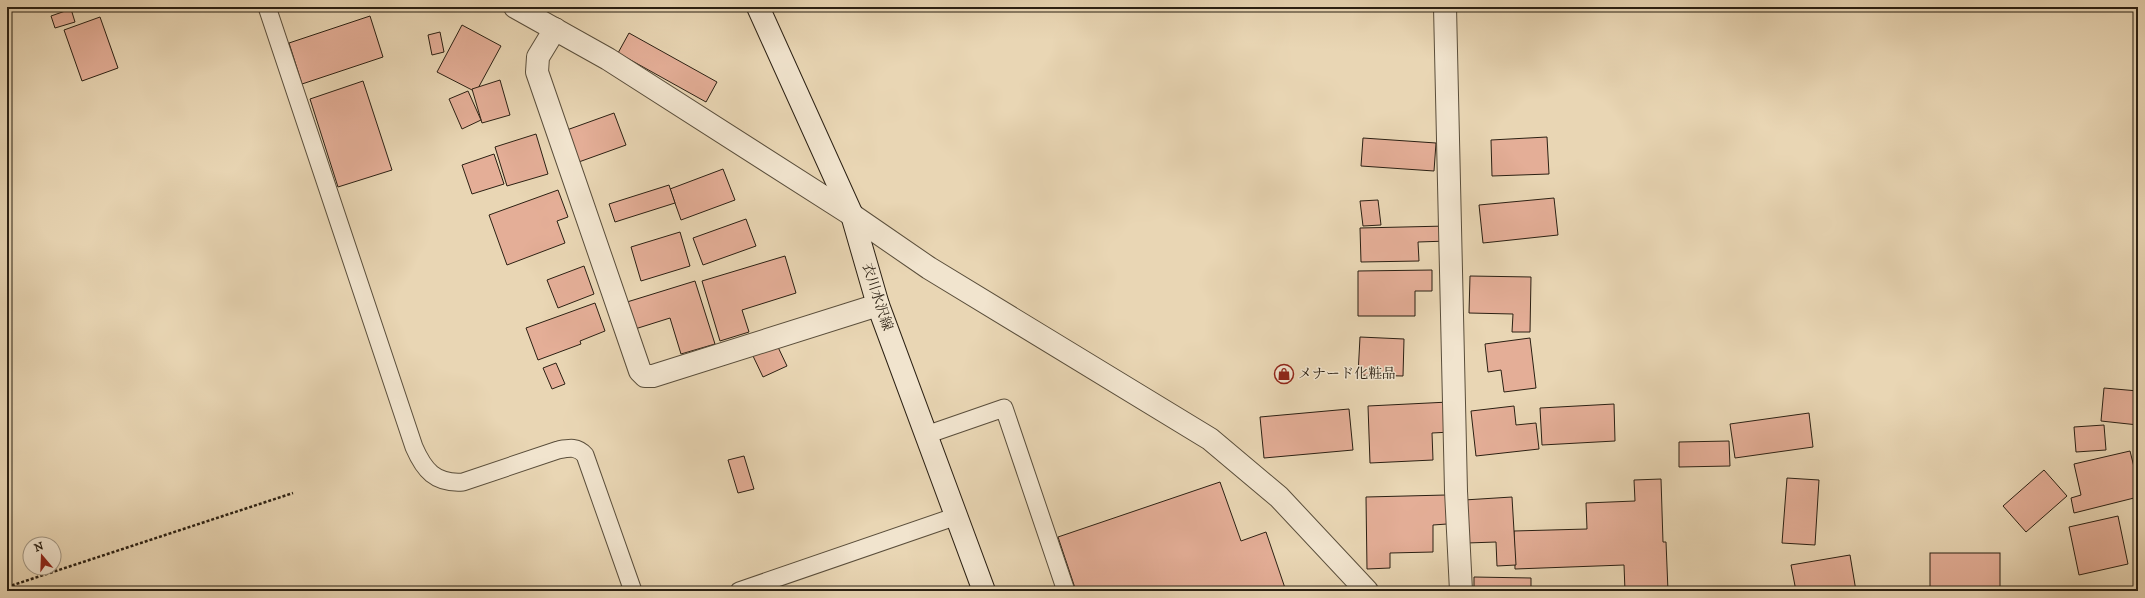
<svg xmlns="http://www.w3.org/2000/svg" width="2145" height="598" viewBox="0 0 2145 598" font-family="'IM FELL DW Pica','Noto Serif JP',serif">
  <style>
    .building { fill: #e4ae97; stroke: #2b2013 }
    .lines { fill: none; stroke-linecap: round; stroke-linejoin: round }
    .service-casing { stroke: #5a4e3b; stroke-width: 19 }
    .minor-casing { stroke: #5a4e3b; stroke-width: 24 }
    .tertiary-casing { stroke: #5a4e3b; stroke-width: 24 }
    .secondary-casing { stroke: #2b2013; stroke-width: 24 }
    .path { stroke: #2b2013; stroke-width: 2.5; stroke-dasharray: 3 2; stroke-linecap: butt }
    .service { stroke: #f1e4ce; stroke-width: 17 }
    .minor { stroke: #f1e4ce; stroke-width: 22 }
    .tertiary { stroke: #f1e4ce; stroke-width: 22 }
    .secondary { stroke: #f1e4ce; stroke-width: 22 }
    .labels { text-anchor: middle; dominant-baseline: central; stroke-width: 3; stroke-linejoin: round; paint-order: stroke }
    .street-label { font-size: 14px; fill: #2b2013; stroke: #f1e4ce }
    .poi-label { font-size: 14px; fill: #2b2013; stroke: #f1e4ce; text-anchor: start }
  </style>
  <rect width="100%" height="100%" fill="#e9d6b4"/>
  <filter id="stains"><feTurbulence type="fractalNoise" baseFrequency=".005" numOctaves="4"/><feColorMatrix values="0 0 0 0 .2 0 0 0 0 .09 0 0 0 0 .02 0 0 0 .5 -.17"/></filter>
  <radialGradient id="worn" r=".72"><stop offset=".6" stop-color="#630" stop-opacity="0"/><stop offset="1" stop-color="#630" stop-opacity=".3"/></radialGradient>
  <g class="building">
    <polygon points="71,9 75,22 55,28 51,16"/>
    <polygon points="370,16 383,57 302,84 289,43"/>
    <polygon points="100,17 118,68 82,81 64,30"/>
    <polygon points="462,25 501,46 476,92 437,72"/>
    <polygon points="440,32 444,52 432,55 428,35"/>
    <polygon points="629,33 717,82 706,102 618,53"/>
    <polygon points="500,80 510,115 482,123 472,89"/>
    <polygon points="363,81 392,170 338,187 310,99"/>
    <polygon points="468,91 481,120 462,129 449,99"/>
    <polygon points="614,113 626,145 576,163 564,131"/>
    <polygon points="536,134 548,174 507,186 495,147"/>
    <polygon points="1547,137 1549,174 1492,176 1491,140"/>
    <polygon points="1363,138 1436,143 1434,171 1361,166"/>
    <polygon points="494,154 504,184 472,194 462,165"/>
    <polygon points="723,169 735,200 681,220 670,189"/>
    <polygon points="669,185 675,203 615,222 609,204"/>
    <polygon points="558,190 568,217 557,221 565,243 507,265 489,215"/>
    <polygon points="1554,198 1558,235 1483,243 1479,205"/>
    <polygon points="1378,200 1381,225 1363,226 1360,201"/>
    <polygon points="746,219 756,246 703,265 693,238"/>
    <polygon points="1447,226 1448,241 1418,242 1419,261 1361,262 1360,228"/>
    <polygon points="680,232 690,266 641,281 631,247"/>
    <polygon points="785,256 796,293 742,310 749,332 720,341 702,281"/>
    <polygon points="584,266 594,294 558,308 547,280"/>
    <polygon points="1432,270 1432,291 1415,291 1415,316 1358,316 1358,271"/>
    <polygon points="1470,276 1531,277 1530,332 1512,332 1513,314 1469,313"/>
    <polygon points="695,281 715,344 681,354 670,318 635,329 627,302"/>
    <polygon points="595,303 605,331 580,341 581,344 538,360 526,328"/>
    <polygon points="1360,337 1404,339 1403,376 1358,375"/>
    <polygon points="1530,338 1536,388 1504,392 1501,370 1488,372 1485,344"/>
    <polygon points="777,345 787,366 763,377 753,356"/>
    <polygon points="556,363 565,384 552,389 543,368"/>
    <polygon points="2104,388 2138,391 2138,425 2101,421"/>
    <polygon points="1449,402 1451,432 1432,433 1433,460 1370,463 1368,406"/>
    <polygon points="1614,404 1615,441 1542,445 1540,408"/>
    <polygon points="1514,406 1516,425 1536,423 1539,449 1476,456 1471,411"/>
    <polygon points="1349,409 1353,450 1264,458 1260,417"/>
    <polygon points="1809,413 1813,447 1735,458 1730,424"/>
    <polygon points="2104,425 2106,450 2076,452 2074,427"/>
    <polygon points="1729,441 1730,466 1679,467 1679,442"/>
    <polygon points="2130,451 2138,483 2138,497 2074,513 2071,498 2081,495 2074,464"/>
    <polygon points="744,456 754,489 738,493 728,460"/>
    <polygon points="2044,470 2067,496 2026,532 2003,506"/>
    <polygon points="1787,478 1819,480 1815,545 1782,543"/>
    <polygon points="1661,479 1663,542 1666,542 1668,591 1625,591 1624,565 1515,569 1514,531 1587,529 1586,503 1635,501 1634,480"/>
    <polygon points="1220,482 1241,541 1266,532 1286,591 1076,591 1058,537"/>
    <polygon points="1446,495 1447,524 1433,525 1433,552 1390,553 1390,568 1367,569 1366,497"/>
    <polygon points="1512,497 1516,565 1497,566 1496,542 1467,543 1464,500"/>
    <polygon points="2118,516 2128,564 2079,575 2069,527"/>
    <rect x="1930" y="553" width="70" height="38"/>
    <polygon points="1850,555 1856,591 1796,591 1791,565"/>
    <polygon points="1474,577 1531,578 1531,591 1474,591"/>
  </g>
  <g class="lines">
    <defs>
      <g id="service">
        <path d="M267,7L414,447C424,470 435,484 463,482L558,450C569,448 577,446 585,455L633,591"/>
        <polyline points="926,435 1004,408 1066,591"/>
        <polyline points="739,591 957,516"/>
      </g>
      <g id="minor">
        <polyline points="1445,7 1456,491 1461,591"/>
        <polyline points="555,29 538,57 537,72 640,371 645,376 653,376 878,305"/>
        <polyline points="852,215 929,268 1210,439 1279,497 1367,591"/>
      </g>
      <polyline id="tertiary" points="515,7 608,59 852,215"/>
      <polyline id="secondary" points="758,7 852,215 878,305 984,591"/>
    </defs>
    <use href="#service" class="service-casing"/>
    <use href="#minor" class="minor-casing"/>
    <use href="#tertiary" class="tertiary-casing"/>
    <use href="#secondary" class="secondary-casing"/>
    <polyline class="path" points="7,587 293,493"/>
    <use href="#service" class="service"/>
    <use href="#minor" class="minor"/>
    <use href="#tertiary" class="tertiary"/>
    <use href="#secondary" class="secondary"/>
  </g>
  <defs>
    <symbol id="shop-ring" viewBox="-11 -11 22 22"><circle r="9.5" fill="#f1e4ce" stroke="#8f2418" stroke-width="1.5"/><path d="M-5-2.5h2.3a2.7 3.5 0 0 1 5.4 0H5L5.5 6h-11ZM-1.5-2.5h3a1.5 2.3 0 0 0-3 0Z" fill="#8f2418"/></symbol>
  </defs>
  <g fill-rule="evenodd">
    <use href="#shop-ring" x="1273" y="363" width="22" height="22"/>
  </g>
  <g class="labels">
    <g class="street-label">
      <text transform="translate(877 297) rotate(72)">衣川水沢線</text>
    </g>
    <g class="poi-label">
      <text x="1298" y="374">メナード化粧品</text>
    </g>
  </g>
  <rect width="2145" height="598" fill="none" stroke="#e9d6b4" stroke-width="24"/>
  <rect x="8" y="8" width="2129" height="582" fill="none" stroke="#2b2013" stroke-width="2"/>
  <rect x="12" y="12" width="2121" height="574" fill="none" stroke="#2b2013"/>
  <g transform="translate(42 556) rotate(341)"><circle r="19" fill="#f1e4ce" stroke="#a29683"/>
  <path d="M0-3L7 15L0 10L-7 15Z" fill="#8f2418"/>
  <text y="-6" font-size="11" font-weight="bold" text-anchor="middle" fill="#2b2013">N</text>
  </g>
  <rect width="100%" height="100%" filter="url(#stains)"/>
  <rect width="100%" height="100%" fill="url(#worn)"/>
</svg>
